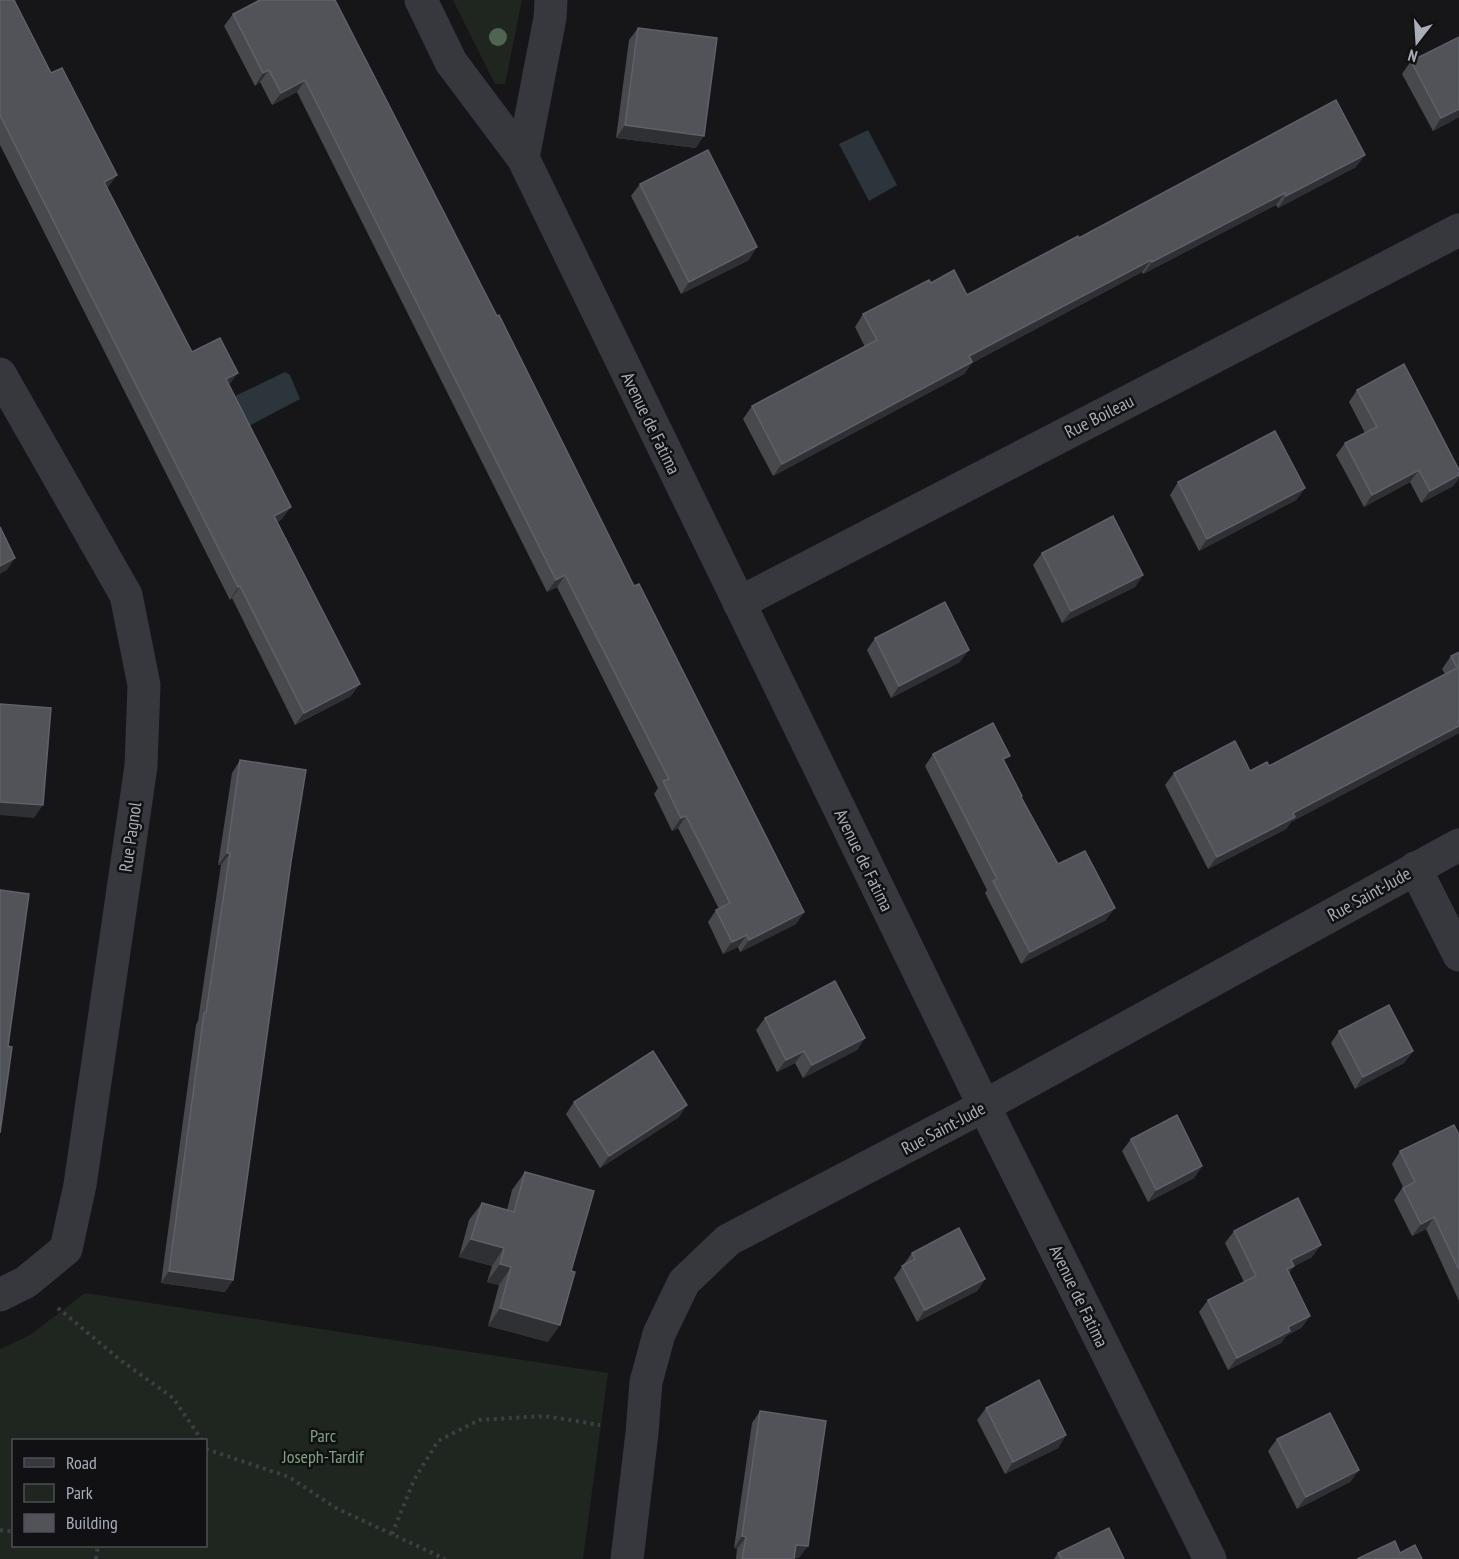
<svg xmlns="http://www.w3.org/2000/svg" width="1459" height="1559" viewBox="0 0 1459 1559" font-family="'PT Sans Narrow',sans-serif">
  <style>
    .green { fill: #1e261f; fill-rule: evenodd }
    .water { fill: #2c353c }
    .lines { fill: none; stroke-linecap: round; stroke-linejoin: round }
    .path { stroke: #3d3f44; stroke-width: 4; stroke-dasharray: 3 4.5; stroke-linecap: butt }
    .minor { stroke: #37383d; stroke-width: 33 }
    .tree { fill: #506452 }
    .wall { fill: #47494d }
    .shaded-wall { fill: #2f3033 }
    .building { fill: #525359; stroke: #5f6168; stroke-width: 1.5 }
    .labels { text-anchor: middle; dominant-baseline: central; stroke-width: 5; stroke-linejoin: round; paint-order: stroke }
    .street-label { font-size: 18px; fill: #a8adb8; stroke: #111113 }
    .park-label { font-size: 18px; fill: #7fa381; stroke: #111113 }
  </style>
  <rect width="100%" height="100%" fill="#161618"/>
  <g class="green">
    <polygon points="453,0 522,0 505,84 495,84"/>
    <path d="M85,1293L608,1373L583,1559H0V1349L30,1335ZM14,1440H206V1546H14Z"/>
  </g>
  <g class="water">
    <polygon points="868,130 897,185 869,201 839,144"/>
    <polygon points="285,372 290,375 300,399 247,427 233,403 235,396"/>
  </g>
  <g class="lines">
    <g class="path">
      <polyline points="58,1308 119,1359 173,1398 202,1440"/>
      <polyline points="206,1449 289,1477 336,1508 445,1559"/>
      <polyline points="0,1530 14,1532"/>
      <polyline points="392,1534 414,1480 438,1441 479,1420 545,1416 600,1425"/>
      <polyline points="96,1559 98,1546"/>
    </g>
    <g class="minor">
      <polyline points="421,0 451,62 523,158 984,1106 1210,1559"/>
      <polyline points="523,158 550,18 551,0"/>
      <polyline points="0,374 126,595 144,685 141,766 80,1185 66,1249 26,1282 0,1295"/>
      <polyline points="739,603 1459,230"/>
      <polyline points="1415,868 1459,955"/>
      <polyline points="627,1559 642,1433 646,1382 659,1334 684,1282 728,1240 984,1106 1459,845"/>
    </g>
  </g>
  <circle class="tree" cx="498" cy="37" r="9"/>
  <g class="wall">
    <polygon points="0,0 51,73 117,175 107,188 192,352 229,385 282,519 277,522 351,696 295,725 232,598 230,600 0,145"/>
    <polygon points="260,0 634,586 804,912 796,924 740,952 738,947 723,954 708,922 716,910 719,909 678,828 672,831 654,794 658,788 557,587 547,592 297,92 272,105 260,82 255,86 224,26 233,14"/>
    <polygon points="638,28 696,148 616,138 629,40"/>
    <polygon points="1411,61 1459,117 1433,131 1402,74"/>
    <polygon points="1356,167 1278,208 1276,205 1143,274 1142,272 972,363 964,374 773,476 743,419 752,406 865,347 855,327 863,314 931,283 967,295 1079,238"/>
    <polygon points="640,184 749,260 681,294 631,196"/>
    <polygon points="1357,390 1459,470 1459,478 1453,486 1421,503 1410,482 1364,507 1336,455 1345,443 1365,433 1349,402"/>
    <polygon points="1178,482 1305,488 1296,500 1199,551 1170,495"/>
    <polygon points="1042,553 1143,575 1135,587 1062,623 1033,565"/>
    <polygon points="875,638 960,662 891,698 867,650"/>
    <polygon points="1459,652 1459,733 1291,822 1286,829 1208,869 1165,785 1174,773 1250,771 1269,766 1445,674 1442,669 1451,656"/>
    <polygon points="933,754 1005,763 1021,798 1058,864 1106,920 1021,964 985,893 987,890 925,766"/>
    <polygon points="240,760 291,862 233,1280 225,1292 161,1283 196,1025 198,1021 221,865 218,865 232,773"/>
    <polygon points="765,1018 865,1038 857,1050 803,1078 795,1063 777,1072 756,1030"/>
    <polygon points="1339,1031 1413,1051 1404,1063 1355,1089 1331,1043"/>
    <polygon points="574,1102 679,1117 600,1168 566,1114"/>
    <polygon points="1459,1135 1459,1301 1426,1229 1412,1236 1394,1200 1403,1187 1392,1164 1400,1151"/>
    <polygon points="1131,1139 1202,1166 1194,1178 1148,1202 1122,1151"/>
    <polygon points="525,1172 548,1342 488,1326 499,1285 487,1282 492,1266 459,1257 469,1220 482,1203 507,1210 512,1190"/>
    <polygon points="1234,1231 1312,1257 1294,1266 1289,1273 1310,1316 1301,1328 1286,1336 1281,1343 1228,1370 1199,1312 1208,1300 1244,1282 1225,1243"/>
    <polygon points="912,1253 985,1279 977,1291 917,1322 894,1278"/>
    <polygon points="986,1408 1066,1435 1058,1448 1005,1474 977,1420"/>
    <polygon points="760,1411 799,1558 794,1558 794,1559 736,1559 737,1549 734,1548 752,1423"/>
    <polygon points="1277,1439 1359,1470 1350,1482 1297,1509 1268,1451"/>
    <polygon points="1058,1553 1124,1559 1054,1559"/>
  </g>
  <g class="shaded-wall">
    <polygon points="269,70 260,82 255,86 263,73"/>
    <polygon points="305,80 297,92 272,105 281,93"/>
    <polygon points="1459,109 1459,117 1433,131 1441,118"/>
    <polygon points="625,125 704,136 696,148 616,138"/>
    <polygon points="1365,155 1356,167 1278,208 1286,196"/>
    <polygon points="117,175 108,187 95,194 104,182"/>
    <polygon points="1285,193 1276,205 1143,274 1152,262"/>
    <polygon points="757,247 749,260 681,294 689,282"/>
    <polygon points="1151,260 1142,272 972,363 964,374 773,476 782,464 969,356"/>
    <polygon points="238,373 229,385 226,379"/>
    <polygon points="1419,470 1410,482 1364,507 1372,495"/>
    <polygon points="1459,475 1459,478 1453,486 1421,503 1430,491"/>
    <polygon points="1305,488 1296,500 1199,551 1207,539"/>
    <polygon points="291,507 282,519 266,528 274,516"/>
    <polygon points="15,558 7,570 0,574 0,566"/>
    <polygon points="565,575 557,587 547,592 556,580"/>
    <polygon points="1143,575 1135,587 1062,623 1071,611"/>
    <polygon points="240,586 232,598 230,600 238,587"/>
    <polygon points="969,650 960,662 891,698 899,686"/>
    <polygon points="360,684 351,696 295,725 304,713"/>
    <polygon points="1459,726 1459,733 1291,822 1286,829 1208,869 1217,857 1293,813"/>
    <polygon points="0,802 43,805 34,818 0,815"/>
    <polygon points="686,816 678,828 672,831 681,818"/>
    <polygon points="227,853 230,853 221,865 218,865"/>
    <polygon points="1115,908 1106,920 1021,964 1030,952"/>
    <polygon points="804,912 796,924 740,952 749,940"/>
    <polygon points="747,935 738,947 723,954 732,942"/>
    <polygon points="865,1038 857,1050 803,1078 812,1065"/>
    <polygon points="804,1051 795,1063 777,1072 786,1060"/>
    <polygon points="1413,1051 1404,1063 1355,1089 1363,1077"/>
    <polygon points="687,1105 679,1117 600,1168 609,1156"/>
    <polygon points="1202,1166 1194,1178 1148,1202 1156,1190"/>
    <polygon points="1434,1217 1426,1229 1412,1236 1421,1224"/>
    <polygon points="471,1239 504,1248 492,1266 459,1257"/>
    <polygon points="1321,1245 1312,1257 1294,1266 1286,1278 1278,1281 1291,1260"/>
    <polygon points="500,1264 511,1267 499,1285 487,1282"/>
    <polygon points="169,1271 233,1280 225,1292 161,1283"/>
    <polygon points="985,1279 977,1291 917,1322 925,1310"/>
    <polygon points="500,1308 560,1325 548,1342 488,1326"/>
    <polygon points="1310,1316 1301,1328 1286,1336 1281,1343 1228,1370 1237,1358 1288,1327"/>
    <polygon points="1066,1435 1058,1448 1005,1474 1013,1462"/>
    <polygon points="1359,1470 1350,1482 1297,1509 1306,1497"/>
    <polygon points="742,1536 746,1537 737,1549 734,1548"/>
    <polygon points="796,1545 808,1546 799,1558 788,1557"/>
  </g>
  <g class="building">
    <polygon points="0,0 14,0 51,73 62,68 117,175 104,182 192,352 220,338 238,373 226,379 291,507 274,516 360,684 304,713 240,586 238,587 0,115"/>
    <polygon points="260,0 335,0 497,316 499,315 634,586 639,584 804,912 749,940 747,935 732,942 716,910 730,903 686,816 681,818 663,781 669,779 565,575 556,580 305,80 281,93 269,70 263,73 233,14"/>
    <polygon points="638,28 717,38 704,136 625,125"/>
    <polygon points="1459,37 1459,109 1441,118 1411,61"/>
    <polygon points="1336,100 1365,155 1286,196 1285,193 1152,262 1151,260 969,356 972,362 782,464 752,406 877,340 863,314 929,280 931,283 954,270 967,295 1078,236 1079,238"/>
    <polygon points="708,150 757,247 689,282 640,184"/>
    <polygon points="1404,364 1459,470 1459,475 1430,491 1419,470 1372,495 1345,443 1377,427 1357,390"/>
    <polygon points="1275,431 1305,488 1207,539 1178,482"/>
    <polygon points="1113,516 1143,575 1071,611 1042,553"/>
    <polygon points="0,527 15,558 0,566"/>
    <polygon points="945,602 969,650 899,686 875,638"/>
    <polygon points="1459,652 1459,726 1293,813 1295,817 1217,857 1174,773 1235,741 1250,771 1267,762 1269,766 1457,668 1451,656"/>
    <polygon points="0,704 51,708 43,805 0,802"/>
    <polygon points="993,723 1010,756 1003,759 1022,796 1021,797 1058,864 1085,851 1115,908 1030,952 993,881 997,879 933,754"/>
    <polygon points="240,760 306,770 291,862 233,1280 169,1271 204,1013 206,1013 230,853 227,853"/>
    <polygon points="0,890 29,894 8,1046 12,1047 0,1133"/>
    <polygon points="835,981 865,1038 812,1065 804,1051 786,1060 765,1018"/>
    <polygon points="1389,1005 1413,1051 1363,1077 1339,1031"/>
    <polygon points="653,1051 687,1105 609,1156 574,1102"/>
    <polygon points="1177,1115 1202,1166 1156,1190 1131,1139"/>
    <polygon points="1454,1125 1459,1135 1459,1270 1434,1217 1421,1224 1403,1188 1415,1182 1400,1151"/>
    <polygon points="525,1172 594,1191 571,1271 575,1272 560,1325 500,1308 511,1267 500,1264 504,1248 471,1239 482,1203 514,1212"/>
    <polygon points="1298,1198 1321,1245 1291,1260 1294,1266 1287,1269 1310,1316 1288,1327 1290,1331 1237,1358 1208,1300 1256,1276 1234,1231"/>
    <polygon points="959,1228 985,1279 925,1310 902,1266 915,1259 912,1253"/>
    <polygon points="1039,1380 1066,1435 1013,1462 986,1408"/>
    <polygon points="760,1411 826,1421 808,1546 796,1545 794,1559 742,1559 746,1537 742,1536"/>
    <polygon points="1330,1413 1359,1470 1306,1497 1277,1439"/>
    <polygon points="1109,1528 1124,1559 1062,1559 1058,1553"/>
    <polygon points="1395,1541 1400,1553 1415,1545 1422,1559 1357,1559"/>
  </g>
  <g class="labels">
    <g class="street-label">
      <text transform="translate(1099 416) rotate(-27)">Rue Boileau</text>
      <text transform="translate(651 423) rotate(64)">Avenue de Fatima</text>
      <text transform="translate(130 837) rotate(-82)">Rue Pagnol</text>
      <text transform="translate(864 860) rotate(64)">Avenue de Fatima</text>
      <text transform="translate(1369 894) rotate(-29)">Rue Saint-Jude</text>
      <text transform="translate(943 1128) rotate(-28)">Rue Saint-Jude</text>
      <text transform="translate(1079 1296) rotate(64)">Avenue de Fatima</text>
    </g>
    <g class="park-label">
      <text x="323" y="1435">Parc<tspan x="323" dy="21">Joseph-Tardif</tspan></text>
    </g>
  </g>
  <rect x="12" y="1439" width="195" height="108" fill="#111113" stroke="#4d4f55" stroke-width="1.5"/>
  <rect x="24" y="1458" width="30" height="9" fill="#37383d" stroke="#4d4f55" stroke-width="1.5"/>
  <text x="66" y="1469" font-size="18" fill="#a8adb8">Road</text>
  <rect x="24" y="1484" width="30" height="18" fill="#1e261f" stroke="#4d4f55" stroke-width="1.5"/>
  <text x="66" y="1499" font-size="18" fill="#a8adb8">Park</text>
  <rect x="24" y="1514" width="30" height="18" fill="#525359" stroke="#4d4f55" stroke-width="1.5"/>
  <text x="66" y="1529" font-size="18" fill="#a8adb8">Building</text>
  <g transform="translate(1417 42) rotate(197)" stroke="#111113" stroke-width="4.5" paint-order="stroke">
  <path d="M0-4.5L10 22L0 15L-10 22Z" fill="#a8adb8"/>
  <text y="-9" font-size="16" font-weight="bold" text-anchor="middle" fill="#a8adb8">N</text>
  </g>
</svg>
